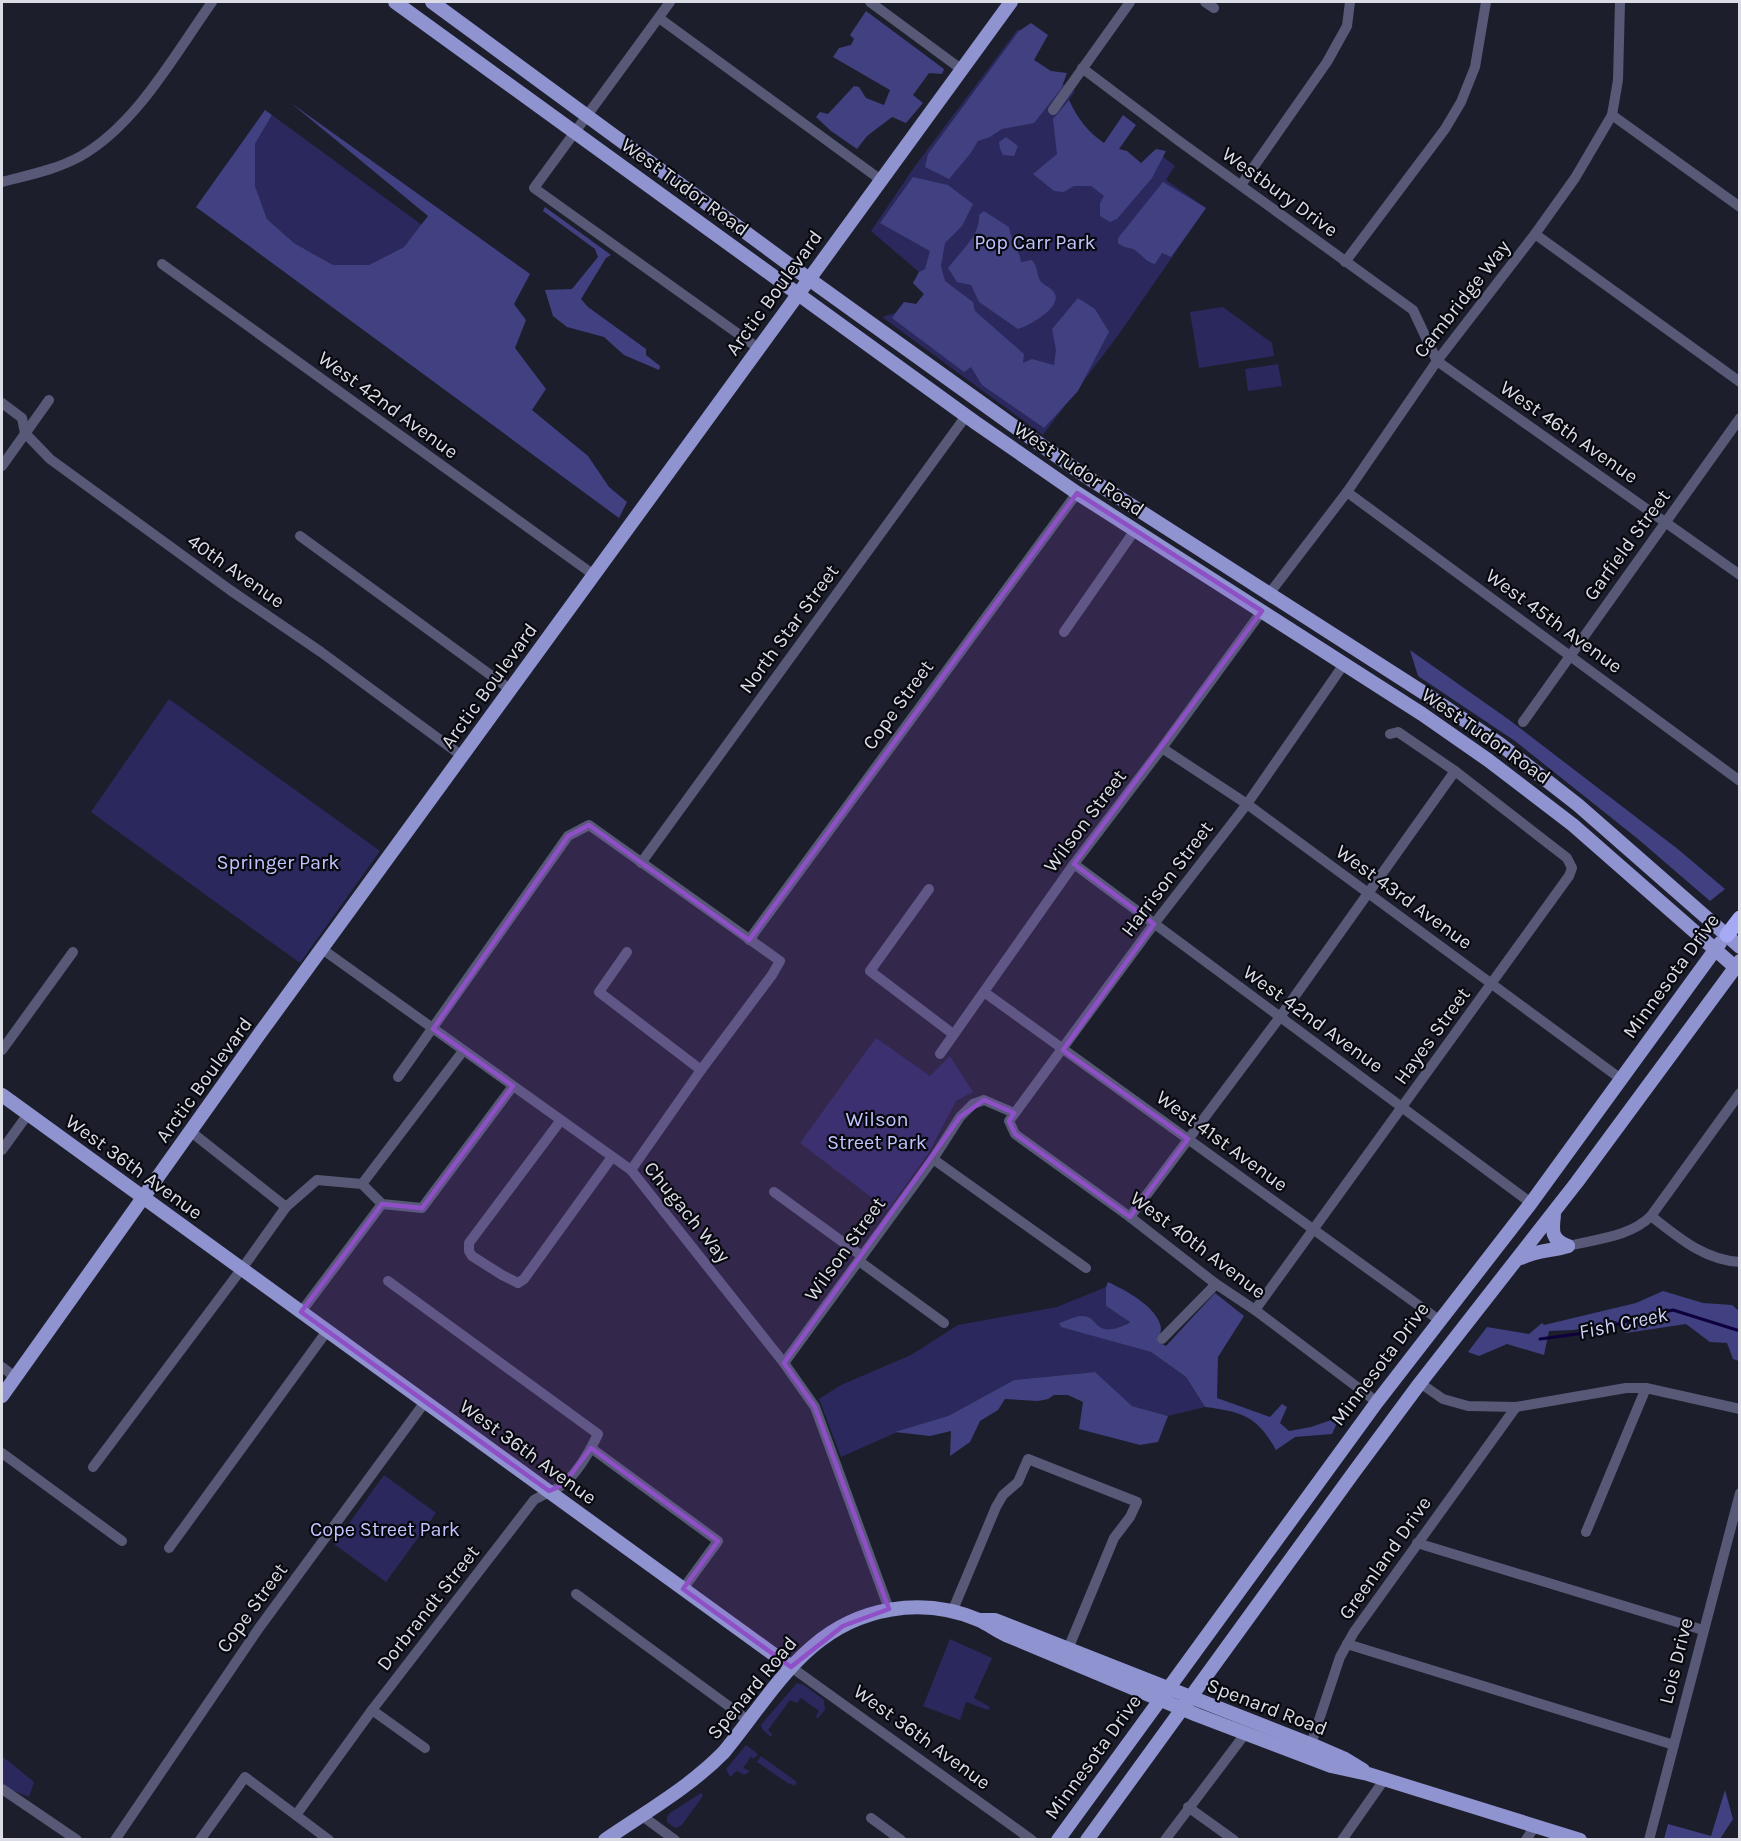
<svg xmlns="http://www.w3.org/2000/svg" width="1741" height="1841" viewBox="0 0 1741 1841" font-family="Karla,sans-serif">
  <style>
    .green { fill: #2a285c }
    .forest { fill: #414080 }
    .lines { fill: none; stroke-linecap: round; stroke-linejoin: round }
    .stream { stroke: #0f003d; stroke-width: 3 }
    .minor { stroke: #575977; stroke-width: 10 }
    .major { stroke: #8f93d0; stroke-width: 14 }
    .highway { stroke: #a6a9f3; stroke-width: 15 }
    .marked { fill: #8e4fc7; fill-opacity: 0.2; stroke: #8e4fc7; stroke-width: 4.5; stroke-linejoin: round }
    .labels { text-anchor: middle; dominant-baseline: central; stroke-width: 4.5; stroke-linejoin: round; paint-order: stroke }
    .street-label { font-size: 20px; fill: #dbdce6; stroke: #08090f }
    .park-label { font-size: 20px; fill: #c1c5ff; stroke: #08090f }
    .water-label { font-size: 21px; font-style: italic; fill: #cfd2f9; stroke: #08090f }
  </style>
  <rect width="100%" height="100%" fill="#1d1e2c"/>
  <g class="green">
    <path d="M1018,29L1038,44L1031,60L1056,80L1075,91L1069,100C1075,118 1089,133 1104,144L1114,130L1116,148L1145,169L1158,153L1175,166L1166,180L1206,208L1119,334L1043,435L882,317L895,313L904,302L916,304L924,294L913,283L919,272L871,231L915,166Z"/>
    <polygon points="272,115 422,225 404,247 369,265 333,265 294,243 267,219 255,186 255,144"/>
    <polygon points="1223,307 1272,343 1274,356 1199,368 1190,312"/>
    <polygon points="1278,364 1282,386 1248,391 1245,369"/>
    <polygon points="169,699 380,851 300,963 91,812"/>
    <polygon points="876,1038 930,1076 950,1056 973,1092 956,1101 928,1154 888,1210 800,1143"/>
    <path d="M1106,1287V1306L1130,1321C1121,1327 1109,1334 1098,1327C1092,1322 1090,1317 1082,1316L1114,1341L1151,1352L1186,1377L1205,1407L1168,1416L1132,1406L1094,1372L1014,1380L948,1416L895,1433L841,1457L819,1399L841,1385L911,1355L958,1325L1057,1307Z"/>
    <polygon points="384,1475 436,1513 386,1582 334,1544"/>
    <polygon points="950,1639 992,1658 974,1698 990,1707 988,1710 966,1702 960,1720 923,1706"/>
    <polygon points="797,1683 804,1685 824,1700 825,1710 817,1719 816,1716 819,1711 801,1698 797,1703 790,1700 768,1730 772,1734 771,1737 763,1730 761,1725"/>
    <polygon points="746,1745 758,1754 754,1759 751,1757 743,1768 750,1771 744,1775 737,1771 730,1777 726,1769"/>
    <polygon points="2,1756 34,1782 29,1797 2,1786"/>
    <polygon points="761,1756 797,1782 794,1786 790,1783 789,1784 757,1762"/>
    <polygon points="701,1793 703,1796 681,1826 675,1828 667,1822 667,1817 670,1813"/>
  </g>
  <g class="forest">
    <polygon points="866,11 944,69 942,74 929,73 913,95 923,103 906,123 892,117 867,136 857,149 831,131 816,117 820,112 828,114 854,86 859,87 866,98 884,105 890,90 833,57 839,48 851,45 854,39 850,35"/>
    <polygon points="1031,23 1048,35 1034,60 1051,71 1067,73 1061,89 1034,123 1002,129 990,137 978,141 970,154 949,179 925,167 928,154 1019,31"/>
    <path d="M1069,100C1077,118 1088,132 1104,143L1123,115L1136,125L1119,149L1127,151L1141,163L1156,149L1166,151L1152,178L1117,219L1110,222L1100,216V203L1104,196L1091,186H1074L1064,192L1054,191L1033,174L1057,154L1053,119Z"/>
    <polygon points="291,103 530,274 514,304 526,320 515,348 546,389 532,410 588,456 609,487 627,502 619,518 196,207 265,110 272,115 255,144 255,186 267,219 294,243 333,265 369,265 404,247 428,216"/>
    <polygon points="1006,137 1018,146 1014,156 1003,155 1000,149 999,142"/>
    <polygon points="913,177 948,185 973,204 962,226 945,243 941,266 945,281 973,302 975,311 1024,354 1023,363 1032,359 1054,365 1056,350 1052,329 1078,298 1095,309 1109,332 1078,391 1044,428 982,385 971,367 964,372 892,318 904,302 916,304 924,294 913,283 919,272 925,269 930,251 880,223"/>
    <path d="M1163,182L1206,208L1171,257L1162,253L1155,264C1145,262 1141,253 1133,249C1127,247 1123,248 1118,243V238Z"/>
    <polygon points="545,207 611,255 606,258 581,299 588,307 646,349 646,355 660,366 659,370 624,355 604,337 567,327 553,316 545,290 572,289 598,257 595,249 543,211"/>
    <path d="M984,211L1009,227C1011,241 1019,249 1021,262L1032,260C1038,268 1036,270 1039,278C1041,285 1049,286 1053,291C1066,306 1029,326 1018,329L979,302L971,285L957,282L948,268C959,253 981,235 979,215Z"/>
    <polygon points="1410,650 1508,719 1679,850 1725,889 1710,901 1638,839 1515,741 1418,676"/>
    <path d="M1108,1282C1125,1290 1158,1307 1161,1328C1161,1332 1159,1338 1158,1342L1166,1346L1215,1293L1244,1316L1218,1357L1217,1398L1270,1417L1282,1404L1287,1407L1280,1423L1289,1431L1311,1427L1340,1417L1332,1434L1295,1437L1276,1450C1257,1416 1243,1412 1205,1407L1186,1377L1151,1352L1061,1327L1059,1323C1066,1321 1075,1316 1082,1316C1099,1315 1094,1342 1130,1322L1106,1306V1287Z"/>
    <polygon points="1663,1291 1703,1303 1732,1305 1739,1311 1739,1361 1733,1359 1727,1343 1710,1342 1686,1324 1626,1333 1616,1321 1574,1330 1549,1331 1544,1355 1507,1344 1479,1356 1468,1352 1487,1327 1529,1334 1542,1323 1544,1325 1636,1303"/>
    <polygon points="1095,1372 1132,1406 1168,1416 1158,1442 1140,1445 1079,1429 1083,1402 1068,1395 1054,1395 1048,1399 1038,1401 1005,1399 998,1410 980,1421 970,1442 950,1456 951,1431 930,1436 895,1432 948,1416 1014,1380"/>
    <polygon points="1725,1790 1733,1819 1720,1839 1664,1839 1668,1824 1711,1836"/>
  </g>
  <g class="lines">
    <polyline class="stream" points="1540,1339 1592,1332 1631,1320 1673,1310 1740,1331"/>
    <g class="minor">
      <polyline points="670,2 534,188 758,348"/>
      <polyline points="870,2 961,69"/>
      <polyline points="1205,2 1214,8"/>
      <polyline points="659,18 881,180"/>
      <polyline points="1082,68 1179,141 1413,310 1437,361 1740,575"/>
      <polyline points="1053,110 1130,2"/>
      <polyline points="1612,115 1740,207"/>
      <path d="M2,182C28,175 56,170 81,156C137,124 175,54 212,2"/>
      <polyline points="1241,185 1327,62 1347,26 1350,2"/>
      <polyline points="1535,234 1740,382"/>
      <polyline points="1345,262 1445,129 1461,102 1475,67 1486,2"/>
      <polyline points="162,264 594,575"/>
      <polyline points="2,403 22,418 25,433 50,459 230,590 321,652 462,756"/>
      <polyline points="2,466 49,400"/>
      <polyline points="1347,492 1740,781"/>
      <polyline points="300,536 511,690"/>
      <polyline points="1269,594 1347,492 1437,361 1535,234 1575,178 1612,115 1618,80 1620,2"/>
      <polyline points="1064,632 1135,530"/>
      <polyline points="1344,664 1247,804 1154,924 1009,1121 1015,1134 1130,1217 1216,1284 1255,1310 1377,1402"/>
      <polyline points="1523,722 1740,418"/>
      <polyline points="1162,748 1247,804 1621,1079"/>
      <polyline points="641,863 966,416"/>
      <polyline points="1074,864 1531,1203"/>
      <polyline points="929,889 870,971 953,1034"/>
      <polyline points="749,940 1077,493"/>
      <polyline points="322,949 631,1170 784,1363 815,1407 889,1609"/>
      <polyline points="627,952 599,992 701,1070"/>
      <polyline points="984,992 1439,1320"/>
      <polyline points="2,1050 73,952"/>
      <polyline points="940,1054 1074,864 1162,748 1262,611"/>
      <polyline points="398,1077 568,836 589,825 780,961 772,975 701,1070 631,1170"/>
      <polyline points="561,1120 469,1243 469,1251 472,1256 502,1275 518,1283 524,1279 612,1157"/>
      <polyline points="190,1131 286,1207"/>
      <polyline points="2,1150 28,1114"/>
      <polyline points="933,1159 1086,1268"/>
      <polyline points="362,1184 463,1051"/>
      <polyline points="774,1192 862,1256"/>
      <polyline points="1651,1216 1740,1093"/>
      <polyline points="1130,1217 1280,1017 1455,771"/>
      <path d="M1568,1246C1596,1239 1630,1237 1651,1216C1678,1237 1704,1260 1740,1262"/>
      <polyline points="859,1261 944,1323"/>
      <polyline points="1255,1310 1569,876 1572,868 1567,858 1455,771 1398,732 1390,734"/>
      <polyline points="301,1312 382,1204 422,1208 513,1086"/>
      <polyline points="1162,1339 1216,1284"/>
      <polyline points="784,1363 933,1159 960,1117 973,1104 984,1100 1014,1113"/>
      <polyline points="2,1367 15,1377"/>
      <polyline points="1420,1383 1443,1399 1468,1406 1516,1407 1626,1388 1646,1388 1740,1409"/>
      <polyline points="591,1448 718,1541 683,1589"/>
      <polyline points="2,1453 122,1541"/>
      <polyline points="93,1467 249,1259 286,1207 317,1180 362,1184 382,1204"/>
      <polyline points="1586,1532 1646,1388"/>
      <polyline points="1417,1543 1703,1630"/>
      <polyline points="169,1548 327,1331"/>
      <polyline points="576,1594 749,1721"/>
      <polyline points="952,1612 996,1507 1003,1495 1018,1482 1028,1459 1137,1502 1130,1517 1114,1538 1068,1649"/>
      <polyline points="1347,1644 1674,1745"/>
      <polyline points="791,1667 1032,1840"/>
      <polyline points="372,1710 425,1748"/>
      <polyline points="1311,1744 1340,1657 1354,1632 1516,1407"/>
      <polyline points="2,1789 77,1840"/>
      <polyline points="1188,1807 1234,1840"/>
      <path d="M296,1815L372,1710L534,1500C542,1495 560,1488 565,1483C578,1471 590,1451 598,1434L388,1281"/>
      <polyline points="641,1815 675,1840"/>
      <polyline points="871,1818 901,1840"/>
      <polyline points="115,1840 259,1628 425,1402"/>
      <polyline points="200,1840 245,1777 329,1840"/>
      <polyline points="1165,1840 1245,1734"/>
      <polyline points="1342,1840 1384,1780"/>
      <polyline points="1526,1840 1535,1826"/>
      <polyline points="1649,1840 1740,1493"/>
    </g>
    <g class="major">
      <polyline points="395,2 976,423 1077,493 1422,714 1488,760 1573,825 1735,967"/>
      <polyline points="432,2 809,279 1018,429 1087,477 1424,693 1500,744 1578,805 1740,947"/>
      <polyline points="2,1095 791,1667"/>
      <path d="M1554,1215C1552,1231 1551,1240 1568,1246"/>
      <path d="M1521,1258C1537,1250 1552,1251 1568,1246"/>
      <polyline points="2,1396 258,1036 1011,2"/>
      <polyline points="981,1620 995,1620 1315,1746 1345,1759 1363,1770"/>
      <path d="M605,1840C646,1812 690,1787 724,1752C753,1717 778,1676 812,1647C858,1607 922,1596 979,1620C988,1624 997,1631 1006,1635L1197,1715L1331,1766L1368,1774L1580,1840"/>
      <polyline points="1058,1840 1377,1402 1531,1203 1720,943"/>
      <polyline points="1087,1840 1354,1472 1420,1383 1577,1182 1740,961"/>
    </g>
    <polyline class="highway" points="1727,935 1740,918"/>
  </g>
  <path class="marked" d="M1077,493L1262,611L1074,864L1154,924L1063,1050L1188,1139L1130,1217L1015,1134L1009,1121L1014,1113L984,1100L960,1117L784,1363L815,1407L889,1609L843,1626L791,1667L683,1589L718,1541L591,1448L563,1485L549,1491L301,1312L382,1204L422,1208L513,1086L433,1029L568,836L589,825L749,940Z"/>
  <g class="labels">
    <g class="street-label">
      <text transform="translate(685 187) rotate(36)">West Tudor Road</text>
      <text transform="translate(1280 192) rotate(36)">Westbury Drive</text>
      <text transform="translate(774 293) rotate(-54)">Arctic Boulevard</text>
      <text transform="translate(1462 299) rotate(-52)">Cambridge Way</text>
      <text transform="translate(388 405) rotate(36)">West 42nd Avenue</text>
      <text transform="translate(1569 432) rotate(35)">West 46th Avenue</text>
      <text transform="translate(1079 469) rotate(34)">West Tudor Road</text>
      <text transform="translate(1627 545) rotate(-54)">Garfield Street</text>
      <text transform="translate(236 571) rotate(35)">40th Avenue</text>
      <text transform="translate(1554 621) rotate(36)">West 45th Avenue</text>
      <text transform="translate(789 629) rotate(-54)">North Star Street</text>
      <text transform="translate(489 686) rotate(-54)">Arctic Boulevard</text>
      <text transform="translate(898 705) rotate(-54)">Cope Street</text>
      <text transform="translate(1486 736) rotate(35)">West Tudor Road</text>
      <text transform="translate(1085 821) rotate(-53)">Wilson Street</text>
      <text transform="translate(1167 879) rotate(-53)">Harrison Street</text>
      <text transform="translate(1404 897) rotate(36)">West 43rd Avenue</text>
      <text transform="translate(1671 976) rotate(-54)">Minnesota Drive</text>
      <text transform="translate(1313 1019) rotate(36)">West 42nd Avenue</text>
      <text transform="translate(1432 1036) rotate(-54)">Hayes Street</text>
      <text transform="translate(204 1080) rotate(-54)">Arctic Boulevard</text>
      <text transform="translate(1222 1141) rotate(36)">West 41st Avenue</text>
      <text transform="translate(134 1167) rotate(36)">West 36th Avenue</text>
      <text transform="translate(687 1212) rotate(51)">Chugach Way</text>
      <text transform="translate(1198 1245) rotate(37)">West 40th Avenue</text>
      <text transform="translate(845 1249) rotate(-54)">Wilson Street</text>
      <text transform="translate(1380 1364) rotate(-53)">Minnesota Drive</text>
      <text transform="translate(528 1452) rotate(36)">West 36th Avenue</text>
      <text transform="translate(1385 1558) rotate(-55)">Greenland Drive</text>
      <text transform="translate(252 1608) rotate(-54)">Cope Street</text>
      <text transform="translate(428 1608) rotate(-52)">Dorbrandt Street</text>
      <text transform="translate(1676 1661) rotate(-76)">Lois Drive</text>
      <text transform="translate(752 1688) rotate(-50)">Spenard Road</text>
      <text transform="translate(1267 1707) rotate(21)">Spenard Road</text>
      <text transform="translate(922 1737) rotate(36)">West 36th Avenue</text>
      <text transform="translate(1093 1757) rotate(-54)">Minnesota Drive</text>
    </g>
    <g class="park-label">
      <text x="1035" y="242">Pop Carr Park</text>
      <text x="278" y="862">Springer Park</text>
      <text x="877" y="1119">Wilson<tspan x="877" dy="23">Street Park</tspan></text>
      <text x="385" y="1529">Cope Street Park</text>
    </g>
    <g class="water-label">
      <text transform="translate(1623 1323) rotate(-12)">Fish Creek</text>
    </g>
  </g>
  <rect width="1741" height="1841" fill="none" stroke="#dbdce6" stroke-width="6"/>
</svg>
